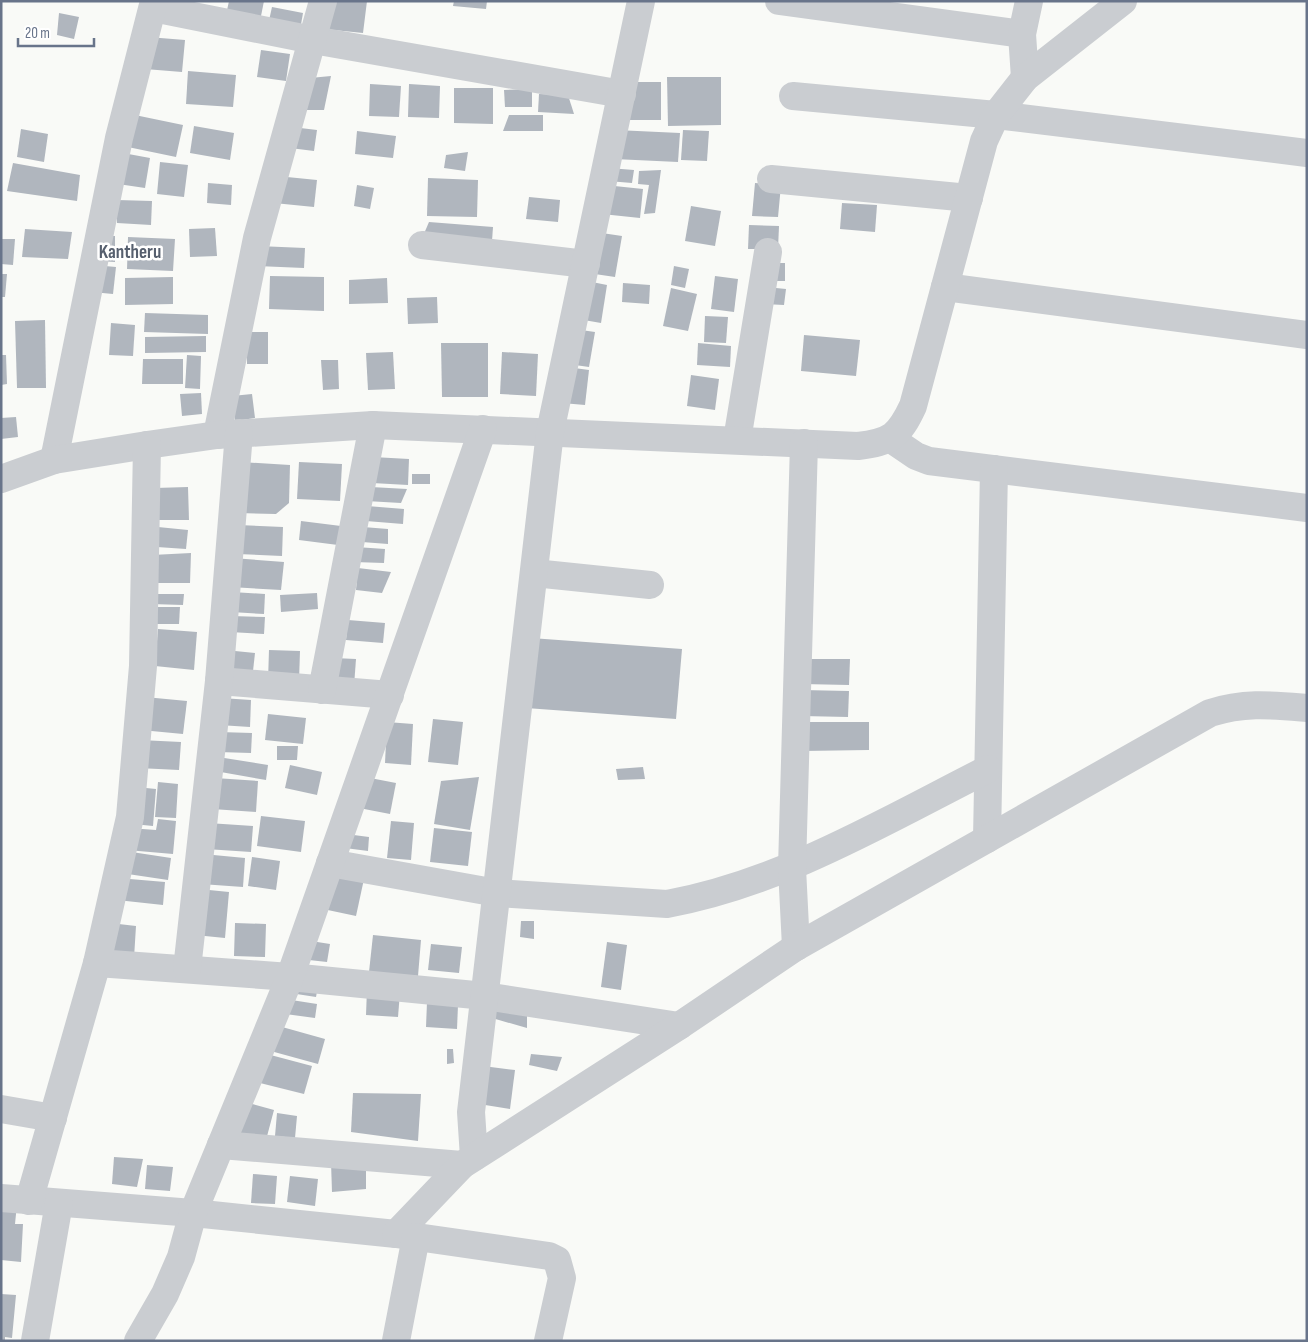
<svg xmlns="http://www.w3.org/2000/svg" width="1308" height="1342" viewBox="0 0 1308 1342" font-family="'Sofia Sans Condensed',sans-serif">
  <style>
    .building { fill: #b0b6be }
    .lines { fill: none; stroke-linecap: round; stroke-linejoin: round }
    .minor { stroke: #cacdd1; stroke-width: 28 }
    .labels { text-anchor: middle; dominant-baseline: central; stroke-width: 5; stroke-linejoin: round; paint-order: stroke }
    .quarter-label { font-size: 19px; font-weight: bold; fill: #565f6e; stroke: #fff }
  </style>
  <rect width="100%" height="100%" fill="#f9faf7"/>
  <g class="building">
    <polygon points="229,1 264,1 260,21 226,15"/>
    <polygon points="327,1 367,1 363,33 324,29"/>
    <polygon points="454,1 487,1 486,9 453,6"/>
    <polygon points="272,7 303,13 300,30 268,25"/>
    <polygon points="59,13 79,17 74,39 57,35"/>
    <polygon points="148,37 185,40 182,72 145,69"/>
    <polygon points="261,50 290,54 286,81 257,77"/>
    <polygon points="188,71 236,75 233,107 186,104"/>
    <polygon points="331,76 324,110 301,110 310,78"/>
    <polygon points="667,77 721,77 721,125 668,126"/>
    <rect x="625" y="82" width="36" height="38"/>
    <polygon points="370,84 401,86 399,117 369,116"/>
    <polygon points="409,84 440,86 439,118 408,117"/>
    <polygon points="454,88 493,88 493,124 454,123"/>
    <polygon points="532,89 532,107 505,107 504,90"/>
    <polygon points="539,94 568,95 574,114 538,112"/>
    <polygon points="130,114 183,125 176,157 123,146"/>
    <polygon points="509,115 543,115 543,131 503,131"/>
    <polygon points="194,126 234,133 230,160 190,153"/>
    <polygon points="292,127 317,130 314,151 290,148"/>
    <polygon points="21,129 48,134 44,162 17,157"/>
    <polygon points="616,130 680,133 678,162 614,159"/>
    <polygon points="683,130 709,131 707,161 681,160"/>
    <polygon points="357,131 396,136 393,158 355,154"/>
    <polygon points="468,152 465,171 444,168 446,155"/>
    <polygon points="123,153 150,158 145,188 118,184"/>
    <polygon points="160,162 188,165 184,197 157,194"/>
    <polygon points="13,163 80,175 77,201 7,191"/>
    <polygon points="609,168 634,170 632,183 608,181"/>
    <polygon points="661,170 655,213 644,214 649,185 638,184 639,171"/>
    <polygon points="277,176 317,180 314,207 274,203"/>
    <polygon points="428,178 478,180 477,217 427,216"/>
    <polygon points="208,183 232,185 231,205 207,203"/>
    <polygon points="755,183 781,185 778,217 752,216"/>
    <polygon points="357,185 374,188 370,209 354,206"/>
    <polygon points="605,185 643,189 640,218 602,214"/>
    <polygon points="529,197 560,200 558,222 526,219"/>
    <polygon points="117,200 152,201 151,225 117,223"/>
    <polygon points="842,203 877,205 875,232 840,229"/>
    <polygon points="691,206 721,211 715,246 685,241"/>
    <polygon points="429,222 493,227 492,241 423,236"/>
    <polygon points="749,225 779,226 778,249 748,249"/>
    <polygon points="215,228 217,256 190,257 189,229"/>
    <polygon points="25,229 72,232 68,259 22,257"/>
    <polygon points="595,232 622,236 615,277 588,273"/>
    <polygon points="99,236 115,236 115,262 99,261"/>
    <polygon points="128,237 175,239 173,271 127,269"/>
    <polygon points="1,239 15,239 13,265 1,264"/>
    <polygon points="258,246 305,248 304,268 257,266"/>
    <rect x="768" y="263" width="17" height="18"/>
    <polygon points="94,265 116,267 113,294 92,292"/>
    <polygon points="674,266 689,269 685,288 671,285"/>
    <polygon points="1,274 7,274 5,297 1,297"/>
    <polygon points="270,276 324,277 324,311 269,309"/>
    <polygon points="715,276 738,279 734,312 711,309"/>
    <polygon points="173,277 173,304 125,305 125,278"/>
    <polygon points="387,278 388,303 349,304 349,280"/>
    <polygon points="587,281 607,285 601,323 578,319"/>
    <polygon points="623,283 650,285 649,304 622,302"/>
    <polygon points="766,287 786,289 784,305 764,304"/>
    <polygon points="671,288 697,294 688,331 663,326"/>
    <polygon points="437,297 438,323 408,324 407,298"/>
    <polygon points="145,313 208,315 208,334 144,332"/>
    <polygon points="705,316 728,317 726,343 704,342"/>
    <polygon points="45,320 46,388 17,388 15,321"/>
    <polygon points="111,323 135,325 133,356 109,355"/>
    <polygon points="574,329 595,332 589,367 568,364"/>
    <rect x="247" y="332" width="21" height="32"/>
    <polygon points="804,335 860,340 856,376 801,371"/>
    <polygon points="206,336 206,352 145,353 145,337"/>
    <polygon points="441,343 488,343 488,397 442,397"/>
    <polygon points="698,343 731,346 730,367 697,365"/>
    <polygon points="393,352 395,389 368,390 366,353"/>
    <polygon points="502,352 538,354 536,396 500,394"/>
    <polygon points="1,355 6,355 7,384 1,385"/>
    <polygon points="187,355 201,356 200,389 185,388"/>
    <polygon points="143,359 183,359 183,384 142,384"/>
    <polygon points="321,360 338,360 339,389 323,390"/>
    <polygon points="567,367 589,370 585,405 562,403"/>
    <polygon points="691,375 719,379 715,410 687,406"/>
    <polygon points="201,393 202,414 182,416 180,394"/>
    <polygon points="252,394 255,418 235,421 232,396"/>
    <polygon points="16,417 18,437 1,439 1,418"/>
    <polygon points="373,457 409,459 408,485 372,483"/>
    <polygon points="241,462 290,465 289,503 276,514 238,513"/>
    <polygon points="299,462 342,464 340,501 297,499"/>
    <rect x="412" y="474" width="18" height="10"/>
    <polygon points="188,487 189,520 156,520 155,488"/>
    <polygon points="371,487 407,489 401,503 366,501"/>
    <polygon points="367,506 404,509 403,524 366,521"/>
    <polygon points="301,521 341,526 338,545 299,540"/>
    <polygon points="238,525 283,527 282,556 237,554"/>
    <polygon points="158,527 188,530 186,549 157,547"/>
    <polygon points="363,527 388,529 388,544 362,542"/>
    <polygon points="356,547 385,549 384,563 354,562"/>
    <polygon points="191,553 190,583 154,583 152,555"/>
    <polygon points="232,558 284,562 281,590 230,587"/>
    <polygon points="358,568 391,572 382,593 356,590"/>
    <polygon points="232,592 265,594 264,614 231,612"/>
    <polygon points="317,593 318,609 281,612 280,595"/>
    <polygon points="152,594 184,594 183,605 151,604"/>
    <polygon points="152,607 180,607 179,624 152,624"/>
    <polygon points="231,616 265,617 264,634 230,632"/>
    <polygon points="348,620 385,623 383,643 346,640"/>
    <polygon points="158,629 197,632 194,670 155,666"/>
    <polygon points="531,638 682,649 676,719 526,708"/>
    <polygon points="225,650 255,653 252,680 223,677"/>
    <polygon points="269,650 300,651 299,681 268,681"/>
    <polygon points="334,658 356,659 354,686 332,684"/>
    <polygon points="803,659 850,659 849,685 802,684"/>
    <polygon points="802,690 849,691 848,717 802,716"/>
    <polygon points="145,697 187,701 183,734 141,730"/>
    <polygon points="221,698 251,700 250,727 219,725"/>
    <polygon points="268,714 306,718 303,744 265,740"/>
    <polygon points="433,719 463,722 458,765 428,762"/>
    <polygon points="387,722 413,724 411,765 385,763"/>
    <polygon points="803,722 869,722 869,750 802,751"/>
    <polygon points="219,732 252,733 251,753 218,752"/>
    <polygon points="140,740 181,742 179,770 138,768"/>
    <polygon points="277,746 298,746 297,760 277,760"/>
    <polygon points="218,757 268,765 266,780 215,771"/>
    <polygon points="290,765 322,772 317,795 285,788"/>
    <polygon points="643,767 645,779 618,780 616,769"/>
    <polygon points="365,777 396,783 390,814 359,808"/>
    <polygon points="479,777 470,830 434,824 441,781"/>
    <polygon points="215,778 258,781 256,812 212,809"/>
    <polygon points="158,782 178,784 176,818 155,817"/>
    <polygon points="136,787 156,789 153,826 133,824"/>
    <polygon points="261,816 305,821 301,852 257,846"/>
    <polygon points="158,819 176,821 173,854 127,850 129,828 156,830"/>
    <polygon points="391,821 414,823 411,860 387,858"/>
    <polygon points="208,823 253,826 251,852 206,849"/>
    <polygon points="434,828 472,832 468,866 430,862"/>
    <polygon points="346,834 369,837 368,851 345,848"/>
    <polygon points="125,851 171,858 168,880 121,873"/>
    <polygon points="203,854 245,858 243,887 201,884"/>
    <polygon points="252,857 280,861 276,890 248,886"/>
    <polygon points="331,871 364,879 356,916 323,909"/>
    <polygon points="118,878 165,882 163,905 117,900"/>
    <polygon points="199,889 229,892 225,938 195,935"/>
    <polygon points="521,921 534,921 534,939 520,937"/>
    <polygon points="110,923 136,926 134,958 107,956"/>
    <polygon points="235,923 266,924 265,957 234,956"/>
    <polygon points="373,935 421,940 418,976 369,972"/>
    <polygon points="311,941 330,944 327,962 309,960"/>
    <polygon points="607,942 627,945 621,990 601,987"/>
    <polygon points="431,944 462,947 459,973 428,970"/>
    <polygon points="318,986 316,997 290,993"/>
    <polygon points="367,989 400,992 398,1017 366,1015"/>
    <polygon points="285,999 317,1004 315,1018 278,1013"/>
    <polygon points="427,1002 458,1005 457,1029 426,1027"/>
    <polygon points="497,1005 527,1013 527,1028 492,1018"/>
    <polygon points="275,1025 325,1039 318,1064 267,1050"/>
    <polygon points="447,1049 453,1049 454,1063 447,1064"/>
    <polygon points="263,1053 312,1066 304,1094 256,1082"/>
    <polygon points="531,1054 562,1057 557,1071 529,1065"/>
    <polygon points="483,1066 515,1070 510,1109 479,1104"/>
    <polygon points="353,1093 421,1094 418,1141 351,1132"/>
    <polygon points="245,1102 274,1110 266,1140 238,1132"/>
    <polygon points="277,1113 297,1116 295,1138 275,1136"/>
    <polygon points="114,1157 143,1159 137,1187 112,1184"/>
    <polygon points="331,1162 366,1165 366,1189 332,1192"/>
    <polygon points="147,1165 173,1167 170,1191 145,1189"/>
    <polygon points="253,1174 277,1176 275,1204 251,1203"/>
    <polygon points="290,1176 318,1179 315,1206 287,1202"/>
    <polygon points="1,1202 17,1204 15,1224 23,1224 21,1262 1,1260"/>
    <polygon points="1,1294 16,1295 12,1338 5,1337 5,1341 1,1341"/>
  </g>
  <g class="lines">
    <g class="minor">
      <polyline points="779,1 1022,34"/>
      <polyline points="153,8 313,40 622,94"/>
      <polyline points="1025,78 1022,34 1029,1"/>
      <polyline points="793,96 996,115 1307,153"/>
      <polyline points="771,179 969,198"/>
      <polyline points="422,245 586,264"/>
      <polyline points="945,287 1307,335"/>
      <polyline points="217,435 257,238 323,1"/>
      <polyline points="891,439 916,456 929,461 1307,508"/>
      <polyline points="737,440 768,252"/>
      <polyline points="54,460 119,138 154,1"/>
      <path d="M1,479L54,460L147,445L217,435L373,425L858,446C891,442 899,436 913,406L984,141L996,115L1025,78L1123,1"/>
      <polyline points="534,573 650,585"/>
      <polyline points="219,681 390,695"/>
      <polyline points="322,690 373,425"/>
      <polyline points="987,839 994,469"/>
      <path d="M330,863L497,893L667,904C782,883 885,821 988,769"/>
      <polyline points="796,947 792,868 804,443"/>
      <polyline points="97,963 290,977 485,996 679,1026"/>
      <polyline points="187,969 219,681 239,433"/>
      <polyline points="1,1109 53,1118"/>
      <polyline points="221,1145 462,1165"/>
      <polyline points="474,1157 471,1112 550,432 641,1"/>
      <polyline points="1,1198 193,1213 396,1234 549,1256 557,1260 562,1278 548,1341"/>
      <polyline points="29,1201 97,963 130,817 143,666 147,445"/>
      <path d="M396,1234L462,1165L679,1026L796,947L1210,713C1245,702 1271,705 1307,708"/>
      <polyline points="35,1341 59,1203"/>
      <polyline points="138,1341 165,1294 181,1257 193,1213 290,977 483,429"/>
      <polyline points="396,1341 416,1237"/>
    </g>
  </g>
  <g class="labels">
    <g class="quarter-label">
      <text x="130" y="252">Kantheru</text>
    </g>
  </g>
  <rect width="1308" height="1342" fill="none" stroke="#68748a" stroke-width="5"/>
  <path d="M18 38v8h76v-8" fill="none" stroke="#68748a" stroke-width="2.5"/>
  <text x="25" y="38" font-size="15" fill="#68748a" stroke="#ffffff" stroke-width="4" paint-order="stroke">20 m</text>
</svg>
